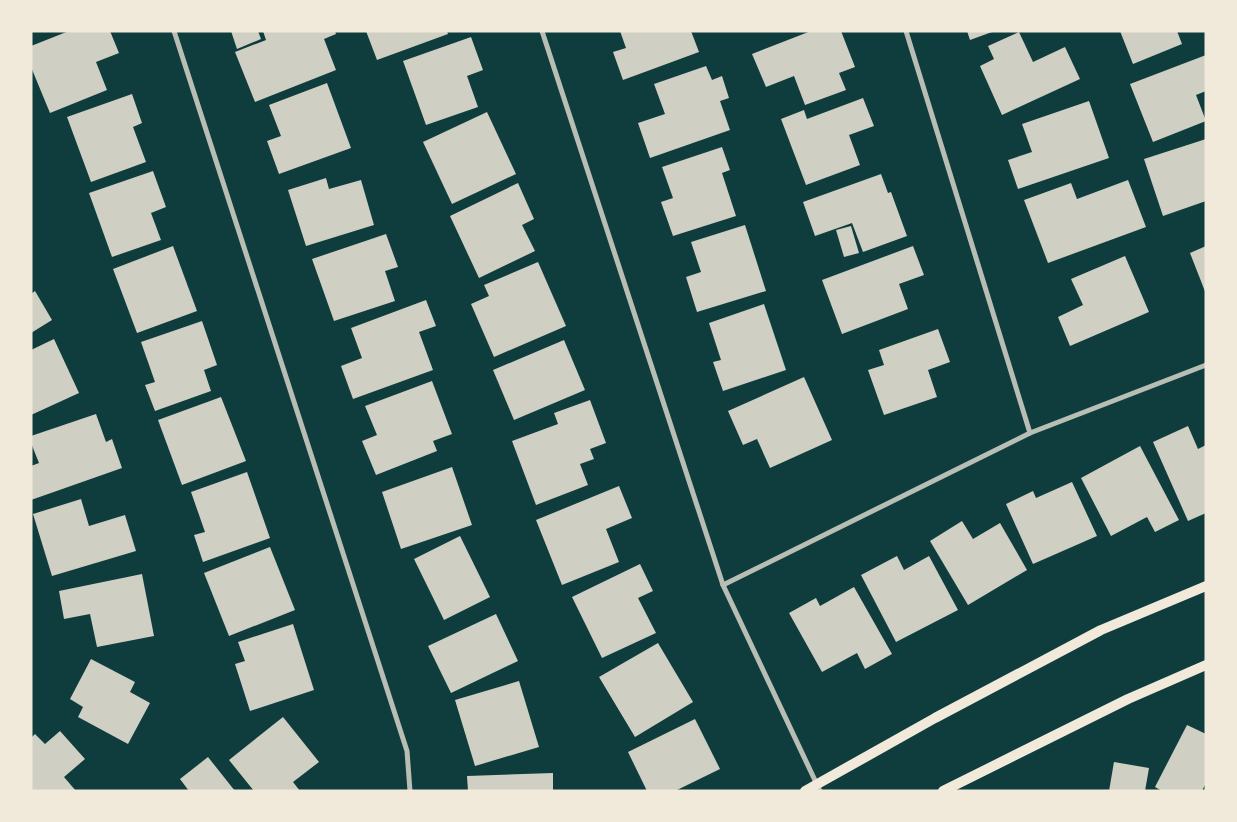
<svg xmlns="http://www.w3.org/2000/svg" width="1237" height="822" viewBox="0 0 1237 822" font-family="'Fira Sans Condensed',sans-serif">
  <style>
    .building { fill: #cfcfc3 }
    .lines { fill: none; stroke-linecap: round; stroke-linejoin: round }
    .minor { stroke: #b8beb3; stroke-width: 5 }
    .secondary { stroke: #f1e9da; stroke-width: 10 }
  </style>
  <rect width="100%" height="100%" fill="#0f3d3e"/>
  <g class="building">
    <polygon points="69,31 110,31 119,53 96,62 107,90 50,113 31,67 31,46"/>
    <polygon points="231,31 258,31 261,39 237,49"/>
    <polygon points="263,31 335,31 336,34 324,39 336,70 255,102 235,52 266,40"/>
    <polygon points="366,31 447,31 448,34 377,60"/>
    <polygon points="620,31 691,31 699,52 623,80 613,52 626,48"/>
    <polygon points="811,31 841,31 855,67 839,73 846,90 805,105 794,76 766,87 752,54"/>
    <polygon points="967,31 992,31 992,32 970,40"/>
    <polygon points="1120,31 1177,31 1182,44 1133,64"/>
    <polygon points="1019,32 1033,62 1065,47 1080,79 1002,115 980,66 994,59 988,46"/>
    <polygon points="471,37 483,70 467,76 478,107 426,125 403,61"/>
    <polygon points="1206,55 1206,91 1196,95 1206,121 1153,142 1130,84"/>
    <polygon points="706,66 712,80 722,76 729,98 720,101 730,130 650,158 638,123 665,114 654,84"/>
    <polygon points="327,83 351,148 279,174 267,141 281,136 269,105"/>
    <polygon points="132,94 142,123 133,127 146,162 91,182 67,117"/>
    <polygon points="863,98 874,126 849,135 860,165 806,185 781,119 804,110 807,119"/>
    <polygon points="1089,101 1109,158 1018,189 1008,160 1032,152 1022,124"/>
    <polygon points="487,112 516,174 452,204 423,142"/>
    <polygon points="1206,139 1206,201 1163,216 1144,159"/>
    <polygon points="722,147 730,170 722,173 736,216 673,236 661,202 673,198 662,167"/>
    <polygon points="153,171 166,207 151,213 161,240 112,257 89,193"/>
    <polygon points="881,174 888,193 891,192 907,236 863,252 852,223 815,236 803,202"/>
    <polygon points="326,178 329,189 361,180 374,225 306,246 288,190"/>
    <polygon points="1128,180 1146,227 1048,263 1024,200 1071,183 1077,199"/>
    <polygon points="518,183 534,219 522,225 535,251 479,278 450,216"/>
    <polygon points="745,225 766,291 697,312 686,277 701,272 691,242"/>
    <polygon points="851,226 859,253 844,257 836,230"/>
    <polygon points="386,234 398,267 385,271 395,301 334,321 312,259"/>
    <polygon points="173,246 197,311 137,333 113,269"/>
    <polygon points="913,246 924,275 899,284 908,309 842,334 822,280"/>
    <polygon points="1206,246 1206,294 1190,253"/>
    <polygon points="1125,256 1149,312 1070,346 1058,317 1083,305 1071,279"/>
    <polygon points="538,262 566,326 494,357 471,304 489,296 484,285"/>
    <polygon points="35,291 52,320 31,333 31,294"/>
    <polygon points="426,300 436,326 419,332 433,370 353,399 341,366 362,358 351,328"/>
    <polygon points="764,304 786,370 723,391 713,362 721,360 709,323"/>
    <polygon points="202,321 217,365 204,370 211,391 155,411 145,385 155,382 141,342"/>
    <polygon points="938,329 950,362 928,370 937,397 884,415 868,370 884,365 879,350"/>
    <polygon points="54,339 79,393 31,415 31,350"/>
    <polygon points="564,340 585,390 514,420 493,370"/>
    <polygon points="804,377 832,440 770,468 757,439 743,445 728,411"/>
    <polygon points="432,381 452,434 433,441 437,451 376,475 362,441 377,435 365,406"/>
    <polygon points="221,397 246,461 182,485 158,420"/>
    <polygon points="590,400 606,443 590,449 594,459 580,464 588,485 536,505 512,441 558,424 554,413"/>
    <polygon points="96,414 106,442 112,439 122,468 31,500 31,466 39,463 31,443 31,436"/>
    <polygon points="1188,426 1198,449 1206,445 1206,513 1188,521 1153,442"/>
    <polygon points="1140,446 1179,520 1155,532 1147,517 1111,536 1081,478"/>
    <polygon points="452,467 472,525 401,549 382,492"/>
    <polygon points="247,472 270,538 203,562 194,535 205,532 191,492"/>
    <polygon points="1072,482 1097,536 1033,564 1006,504 1033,491 1036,498"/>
    <polygon points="619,486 632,518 606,529 619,562 562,585 536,520"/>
    <polygon points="81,499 89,526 125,515 136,551 52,576 33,514"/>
    <polygon points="962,521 973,539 1000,523 1027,570 968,605 930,541"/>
    <polygon points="460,536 490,597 444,620 414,559"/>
    <polygon points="270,547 295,610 229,636 204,573"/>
    <polygon points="897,556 904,570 929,556 958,610 896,642 861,575"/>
    <polygon points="640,564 653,591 638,598 656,633 602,658 572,597"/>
    <polygon points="142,574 154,636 97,647 90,614 64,619 59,591"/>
    <polygon points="854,587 892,654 865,669 857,653 822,672 789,613 816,598 820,606"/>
    <polygon points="496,614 518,661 451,693 428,646"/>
    <polygon points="293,624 314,690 250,711 235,664 245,661 238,642"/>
    <polygon points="658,643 693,702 635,737 599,677"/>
    <polygon points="91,659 135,682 130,692 150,703 128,744 78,717 83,707 70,699"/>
    <polygon points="519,681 539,747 475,766 455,700"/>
    <polygon points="283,717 319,762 293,782 300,791 254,791 229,760"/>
    <polygon points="695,719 720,769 675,791 647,791 628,752"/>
    <polygon points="1187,725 1206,734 1206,783 1202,791 1162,791 1155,787"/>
    <polygon points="60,731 85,759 64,777 76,791 31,791 31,738 35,734 45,744"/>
    <polygon points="208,757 235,791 189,791 180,779"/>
    <polygon points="1114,762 1149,768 1145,791 1109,791"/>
    <polygon points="553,773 553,791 468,791 467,776"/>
  </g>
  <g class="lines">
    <g class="minor">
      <polyline points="174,31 407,751 410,791"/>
      <polyline points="542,31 723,585 820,791"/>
      <polyline points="906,31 1030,433"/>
      <polyline points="723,585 1030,433 1206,365"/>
    </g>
    <g class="secondary">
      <polyline points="805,791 935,718 1101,630 1206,586"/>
      <polyline points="943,791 1128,699 1206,665"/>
    </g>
  </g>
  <rect width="1237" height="822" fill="none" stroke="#f1e9da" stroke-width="65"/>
</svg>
